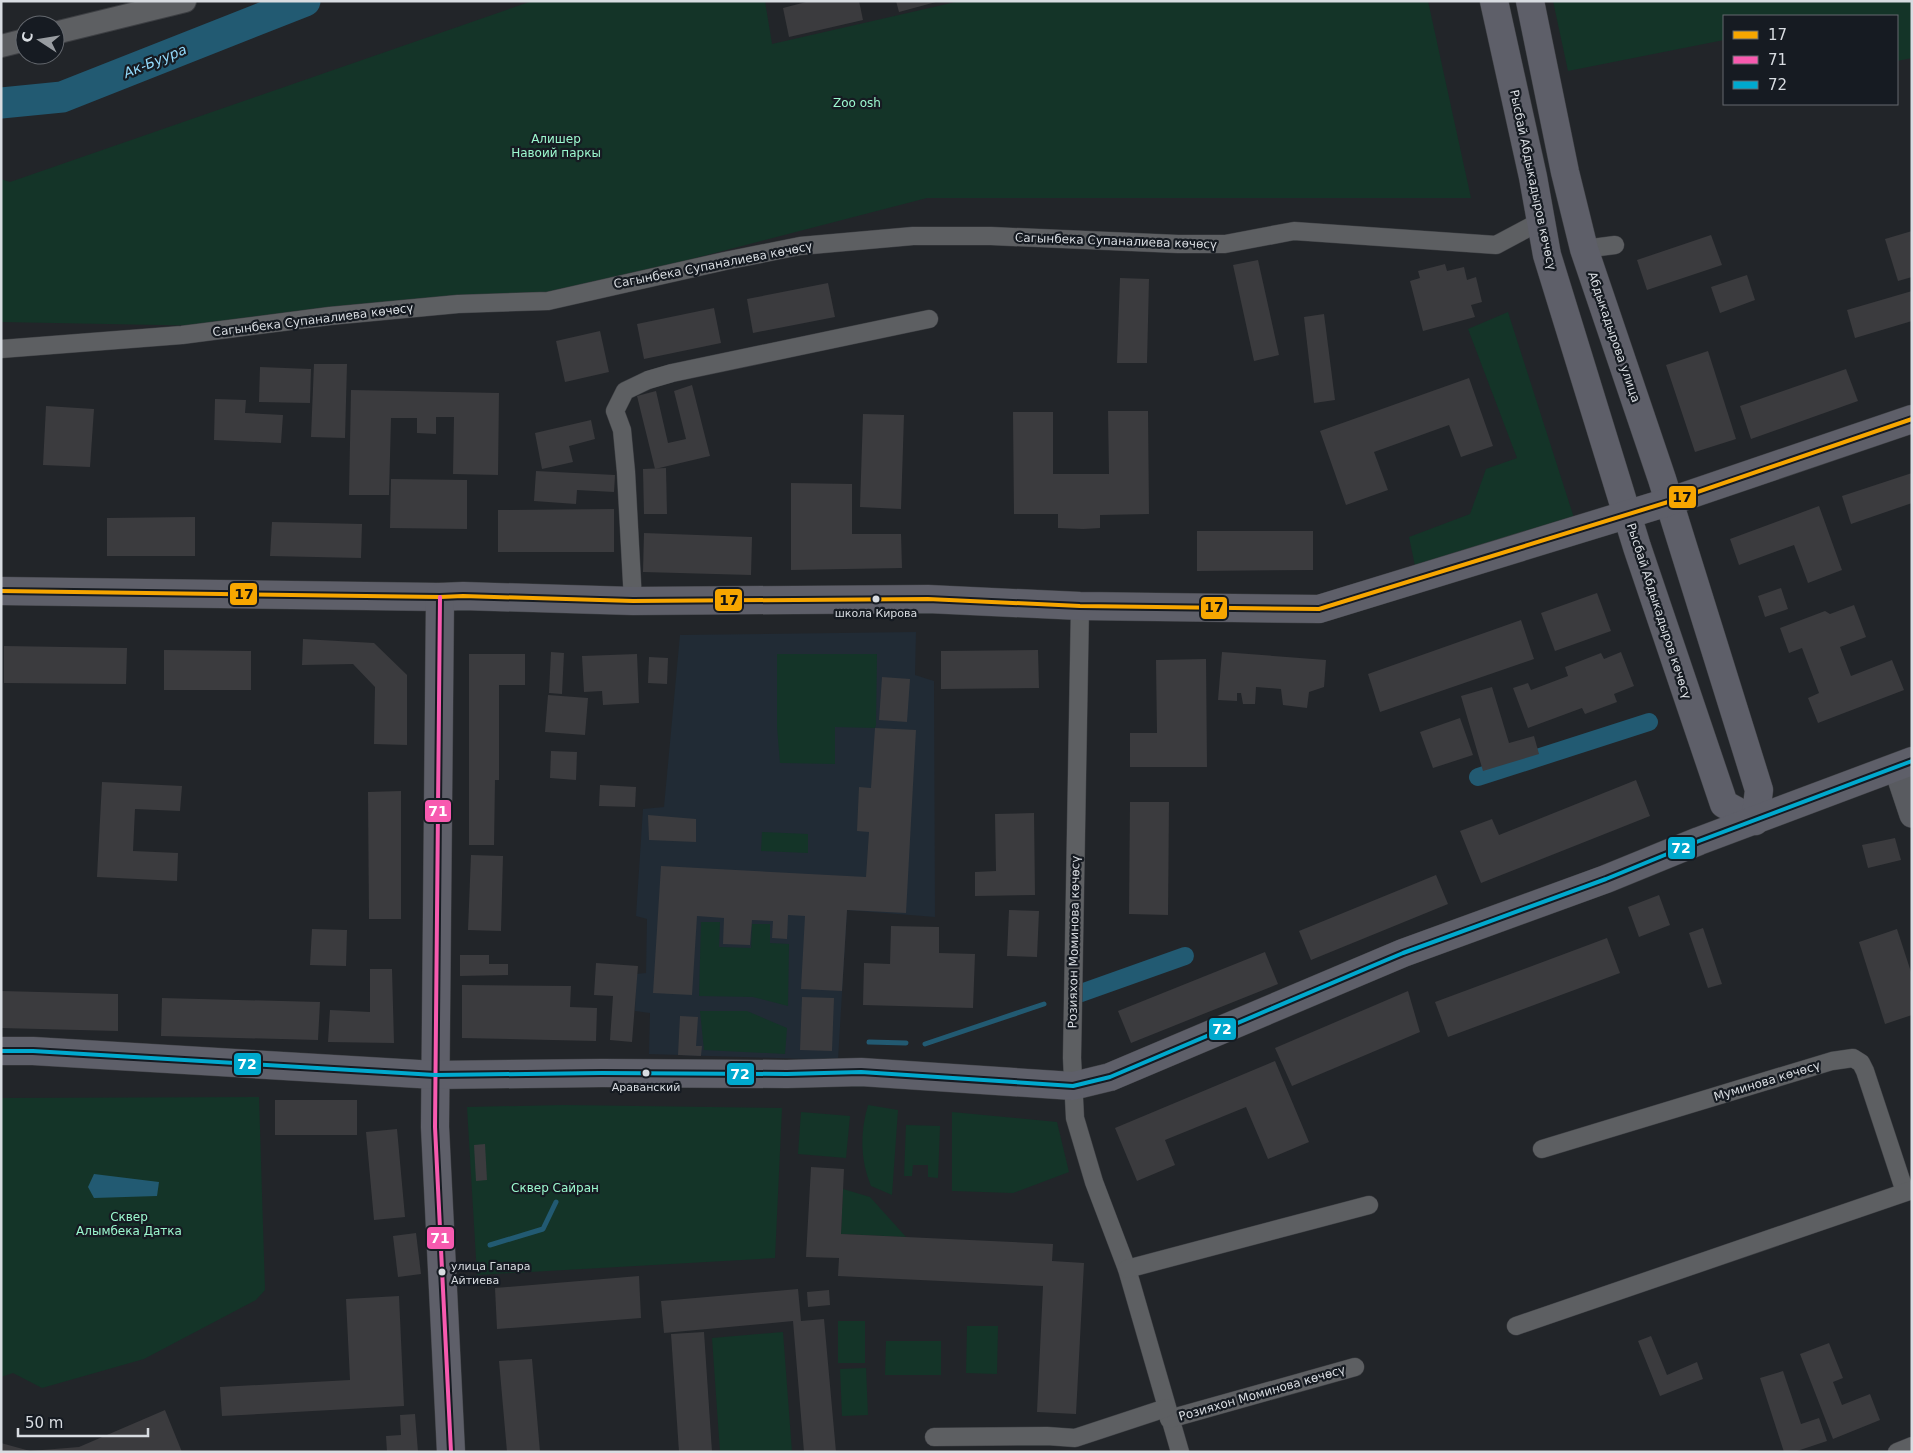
<svg xmlns="http://www.w3.org/2000/svg" width="1913" height="1453" viewBox="0 0 1913 1453" font-family="'DejaVu Sans',sans-serif">
  <style>
    .built { fill: #212b35 }
    .green { fill: #143428 }
    .water { fill: #225a72 }
    .lines { fill: none; stroke-linecap: round; stroke-linejoin: round }
    .stream { stroke: #225a72; stroke-width: 5 }
    .canal { stroke: #225a72; stroke-width: 18 }
    .river { stroke: #225a72; stroke-width: 31 }
    .building { fill: #3b3b3e }
    .minor-casing { stroke: #3d3f43; stroke-width: 19 }
    .tertiary-casing { stroke: #3d3f43; stroke-width: 24 }
    .secondary-casing { stroke: #3d3f43; stroke-width: 26 }
    .primary-casing { stroke: #3d3f43; stroke-width: 29 }
    .minor { stroke: #5d5f62; stroke-width: 18 }
    .tertiary { stroke: #5d5f62; stroke-width: 22 }
    .secondary { stroke: #595b60; stroke-width: 25 }
    .primary { stroke: #5e5f69; stroke-width: 28 }
    .bus-1-casing { stroke: #161b22; stroke-width: 8 }
    .bus-2-casing { stroke: #161b22; stroke-width: 8 }
    .bus-3-casing { stroke: #161b22; stroke-width: 8 }
    .bus-1 { stroke: #f7a600; stroke-width: 4 }
    .bus-2 { stroke: #f75aaf; stroke-width: 4 }
    .bus-3 { stroke: #00a9ce; stroke-width: 4 }
    .bus-dot { fill: #d8dce1; stroke: #161b22; stroke-width: 2 }
    .labels { text-anchor: middle; dominant-baseline: central; stroke-width: 4.5; stroke-linejoin: round; paint-order: stroke }
    .bus-label { font-size: 11px; fill: #d8dce1; stroke: #161b22 }
    .park-label { font-size: 12px; fill: #9cf8cf; stroke: #161b22 }
    .street-label { font-size: 12px; fill: #d8dce1; stroke: #161b22 }
    .water-label { font-size: 14px; font-style: italic; fill: #93d9fa; stroke: #161b22 }
    .line-badge { stroke: #161b22; stroke-width: 2 }
    .badge-label { font-size: 14px; text-anchor: middle; font-weight: bold; fill: #fff }
    .pale-badge-label { font-size: 14px; text-anchor: middle; font-weight: bold; fill: #111 }
  </style>
  <rect width="100%" height="100%" fill="#222529"/>
  <polygon class="built" points="916,632 915,675 934,681 935,917 847,910 838,1060 649,1054 650,1013 635,1011 636,974 646,973 647,919 636,916 643,809 664,807 680,635"/>
  <g class="green">
    <polygon points="532,1 765,1 772,44 960,1 1428,1 1471,198 927,198 553,295 213,326 1,322 1,179 10,182"/>
    <polygon points="1553,1 1912,1 1912,58 1897,61 1897,16 1724,16 1724,40 1568,71"/>
    <polygon points="1508,312 1575,521 1415,566 1409,537 1470,514 1486,469 1517,458 1468,329"/>
    <polygon points="777,654 877,654 876,725 875,728 835,727 835,764 780,763 777,727"/>
    <polygon points="762,832 808,834 808,853 761,851"/>
    <polygon points="701,922 720,922 719,947 751,948 752,924 770,924 770,943 789,944 788,1006 753,997 699,996"/>
    <polygon points="700,1011 747,1011 787,1028 785,1054 704,1050"/>
    <polygon points="259,1097 265,1290 256,1300 144,1359 42,1388 13,1373 1,1377 1,1098"/>
    <polygon points="564,1105 782,1108 775,1258 477,1275 467,1107"/>
    <path d="M868,1105L898,1110L892,1195L871,1186C860,1160 860,1132 868,1105Z"/>
    <polygon points="801,1112 850,1116 846,1158 798,1154"/>
    <polygon points="952,1112 1057,1122 1069,1172 1013,1193 952,1191"/>
    <polygon points="906,1125 940,1126 938,1178 928,1177 928,1165 913,1165 912,1176 904,1176"/>
    <polygon points="843,1189 870,1197 906,1237 841,1234"/>
    <rect x="838" y="1321" width="27" height="42"/>
    <polygon points="967,1326 998,1326 997,1374 966,1373"/>
    <polygon points="783,1332 792,1452 720,1452 712,1338"/>
    <polygon points="886,1341 941,1341 941,1375 885,1375"/>
    <polygon points="866,1368 868,1415 842,1416 840,1369"/>
  </g>
  <polygon class="water" points="94,1174 159,1182 157,1196 94,1198 88,1187"/>
  <g class="lines">
    <g class="stream">
      <polyline points="869,1042 906,1043"/>
      <polyline points="925,1044 1044,1004"/>
      <polyline points="490,1245 543,1229 556,1202"/>
    </g>
    <g class="canal">
      <polyline points="1478,777 1649,722"/>
      <polyline points="1081,993 1185,956"/>
    </g>
    <polyline class="river" points="1,103 62,97 305,1"/>
  </g>
  <g class="building">
    <polygon points="810,1 859,1 863,20 789,37 783,8"/>
    <polygon points="896,1 936,1 936,2 899,12"/>
    <polygon points="1912,231 1912,277 1898,281 1885,239"/>
    <polygon points="1711,235 1722,265 1647,290 1637,260"/>
    <polygon points="1258,260 1279,355 1254,361 1233,265"/>
    <polygon points="1445,264 1447,271 1464,267 1467,280 1476,277 1482,302 1471,305 1475,317 1423,331 1410,281 1420,278 1418,271"/>
    <polygon points="1747,275 1755,300 1720,313 1711,287"/>
    <polygon points="1120,278 1149,279 1147,363 1117,363"/>
    <polygon points="828,283 835,317 753,333 747,299"/>
    <polygon points="1912,291 1912,321 1855,338 1847,310"/>
    <polygon points="714,308 721,343 644,359 637,324"/>
    <polygon points="1324,314 1335,400 1314,403 1304,317"/>
    <polygon points="600,331 609,372 565,382 556,341"/>
    <polygon points="1708,351 1736,439 1695,452 1666,365"/>
    <polygon points="314,364 347,364 345,438 311,437"/>
    <polygon points="260,367 311,369 310,403 259,402"/>
    <polygon points="1846,369 1858,401 1751,439 1740,406"/>
    <polygon points="1469,378 1493,446 1461,457 1449,425 1374,452 1388,490 1346,505 1320,431"/>
    <polygon points="692,385 710,456 655,469 637,396 656,391 668,443 686,439 674,391"/>
    <polygon points="351,390 499,393 498,475 453,474 454,417 436,417 436,434 417,433 417,418 391,418 389,495 349,495"/>
    <polygon points="215,399 246,400 245,413 283,415 281,443 214,440"/>
    <polygon points="46,406 94,409 90,467 43,465"/>
    <polygon points="1108,411 1148,411 1149,514 1100,515 1100,528 1083,529 1058,528 1058,514 1014,514 1013,412 1053,412 1053,474 1109,474"/>
    <polygon points="863,414 904,415 901,509 860,507"/>
    <polygon points="591,420 595,439 569,446 573,462 542,469 535,433"/>
    <polygon points="666,468 667,514 644,514 643,469"/>
    <polygon points="536,471 615,475 614,492 577,490 576,504 534,501"/>
    <polygon points="1912,473 1912,503 1851,524 1842,496"/>
    <polygon points="391,479 467,480 467,529 390,528"/>
    <polygon points="791,483 852,484 852,534 901,534 902,568 791,570"/>
    <polygon points="1819,506 1842,570 1808,583 1794,545 1739,565 1730,539"/>
    <polygon points="614,509 614,552 498,552 498,510"/>
    <polygon points="195,517 195,556 107,556 107,518"/>
    <polygon points="272,522 362,524 361,558 270,556"/>
    <polygon points="1197,531 1313,531 1313,570 1197,571"/>
    <polygon points="644,533 752,537 751,575 643,572"/>
    <polygon points="1781,588 1788,609 1765,617 1758,596"/>
    <polygon points="1597,593 1611,631 1555,651 1541,613"/>
    <polygon points="1854,605 1866,637 1840,647 1851,676 1892,660 1904,690 1818,723 1808,698 1819,693 1802,648 1789,653 1780,628 1825,611 1830,614"/>
    <polygon points="1521,620 1534,659 1380,712 1368,674"/>
    <polygon points="303,639 374,643 407,675 407,745 374,744 375,687 353,664 302,665"/>
    <polygon points="4,646 127,648 126,684 4,683"/>
    <polygon points="164,650 251,651 251,690 164,690"/>
    <polygon points="1038,650 1039,688 941,689 941,651"/>
    <polygon points="551,652 564,653 562,694 549,693"/>
    <polygon points="1222,652 1326,660 1324,687 1309,692 1307,708 1283,705 1281,689 1256,687 1255,704 1243,704 1241,693 1237,693 1237,701 1218,700"/>
    <polygon points="1621,652 1634,686 1614,694 1617,702 1585,714 1582,708 1528,728 1513,688 1528,683 1531,690 1568,676 1565,667 1601,653 1604,659"/>
    <polygon points="469,654 525,654 525,685 499,685 499,780 495,780 494,845 469,845"/>
    <polygon points="637,654 639,703 603,705 602,691 584,692 582,656"/>
    <polygon points="649,657 668,658 667,684 648,683"/>
    <polygon points="1206,659 1207,767 1130,767 1130,733 1157,733 1156,660"/>
    <polygon points="882,677 910,679 907,722 879,720"/>
    <polygon points="1492,687 1509,743 1534,736 1539,754 1483,771 1461,696"/>
    <polygon points="548,695 588,698 585,735 545,732"/>
    <polygon points="1460,718 1473,755 1433,768 1420,732"/>
    <polygon points="875,728 916,730 906,913 847,910 842,991 801,989 805,916 788,915 787,939 772,938 773,921 752,920 750,945 723,944 724,918 697,916 692,995 653,993 661,866 866,877 869,832 857,831 859,787 871,788"/>
    <polygon points="551,751 577,752 576,780 550,778"/>
    <polygon points="1636,780 1650,816 1481,883 1460,831 1492,819 1499,835"/>
    <polygon points="102,782 182,786 180,811 135,809 133,851 178,853 177,881 97,877"/>
    <polygon points="600,785 636,787 635,807 599,806"/>
    <polygon points="401,791 401,919 369,919 368,792"/>
    <polygon points="1130,802 1169,802 1168,915 1129,914"/>
    <polygon points="1034,813 1035,895 975,896 975,872 996,871 995,814"/>
    <polygon points="648,815 696,819 696,842 649,840"/>
    <polygon points="1895,838 1901,860 1868,868 1862,845"/>
    <polygon points="471,855 503,856 501,931 468,930"/>
    <polygon points="1436,875 1448,904 1311,960 1299,931"/>
    <polygon points="1659,895 1670,925 1639,937 1628,907"/>
    <polygon points="1009,910 1039,911 1037,957 1007,956"/>
    <polygon points="891,926 939,927 939,953 975,954 973,1008 863,1005 864,963 890,964"/>
    <polygon points="1703,928 1722,984 1708,988 1689,933"/>
    <polygon points="312,929 347,930 346,966 310,965"/>
    <polygon points="1897,929 1912,975 1912,1015 1885,1024 1859,942"/>
    <polygon points="1607,938 1620,973 1448,1037 1435,1002"/>
    <polygon points="1265,952 1278,984 1131,1043 1118,1011"/>
    <polygon points="460,955 489,955 489,964 508,964 508,975 460,976"/>
    <polygon points="596,963 638,966 632,1042 610,1040 613,996 594,995"/>
    <polygon points="370,969 392,969 394,1043 328,1042 330,1010 370,1012"/>
    <polygon points="462,985 571,986 570,1007 597,1008 596,1041 462,1038"/>
    <polygon points="1,991 118,994 118,1031 1,1028"/>
    <polygon points="1408,991 1420,1032 1292,1086 1275,1048"/>
    <polygon points="802,997 834,998 832,1051 800,1050"/>
    <polygon points="162,998 320,1002 318,1040 161,1036"/>
    <polygon points="680,1016 698,1017 696,1046 702,1046 701,1056 678,1055"/>
    <polygon points="1275,1061 1309,1142 1268,1159 1246,1107 1165,1140 1175,1165 1137,1181 1115,1128"/>
    <rect x="275" y="1100" width="82" height="35"/>
    <polygon points="397,1129 405,1217 374,1220 366,1132"/>
    <polygon points="485,1144 487,1180 476,1181 474,1145"/>
    <polygon points="811,1167 844,1169 841,1234 1053,1244 1052,1261 1084,1263 1076,1414 1037,1412 1043,1286 838,1276 839,1258 806,1257"/>
    <polygon points="416,1233 421,1274 398,1277 393,1236"/>
    <polygon points="639,1276 641,1318 497,1329 495,1288"/>
    <polygon points="798,1289 801,1321 824,1319 836,1452 804,1452 793,1321 664,1333 661,1301"/>
    <polygon points="829,1290 830,1305 808,1307 807,1292"/>
    <polygon points="399,1296 404,1406 222,1416 220,1387 350,1380 346,1299"/>
    <polygon points="704,1332 712,1452 679,1452 671,1334"/>
    <polygon points="1651,1336 1667,1375 1697,1362 1703,1379 1660,1396 1638,1341"/>
    <polygon points="1829,1343 1843,1378 1833,1382 1842,1405 1870,1394 1880,1420 1833,1439 1800,1354"/>
    <polygon points="532,1359 540,1452 507,1452 499,1361"/>
    <polygon points="1783,1371 1801,1424 1819,1418 1827,1441 1794,1452 1784,1452 1760,1378"/>
    <polygon points="165,1410 182,1452 1,1452 1,1443 30,1451 79,1447"/>
    <polygon points="415,1414 418,1452 387,1452 386,1436 401,1435 400,1415"/>
  </g>
  <g class="lines">
    <defs>
      <g id="minor">
        <polyline points="1584,249 1615,245"/>
        <polyline points="1,349 182,335 330,316 458,304 548,301 725,261 800,246 913,236 991,236 1178,244 1225,244 1294,231 1496,245 1541,221"/>
        <polyline points="633,601 626,472 622,430 615,411 625,391 648,380 672,373 929,319"/>
        <polyline points="1080,606 1072,1058 1075,1118 1094,1182 1127,1269 1180,1452"/>
        <polyline points="1542,1149 1832,1061 1853,1058 1861,1063 1865,1071 1905,1192"/>
        <polyline points="1127,1269 1369,1205"/>
        <polyline points="1516,1326 1912,1190"/>
        <polyline points="1169,1419 1355,1367"/>
        <polyline points="934,1437 1047,1436 1075,1438 1166,1408"/>
        <polyline points="1897,1452 1912,1446"/>
      </g>
      <g id="tertiary">
        <polyline points="55,33 185,1"/>
        <polyline points="1,46 25,40"/>
      </g>
      <polyline id="secondary" points="1896,767 1912,815"/>
      <g id="primary">
        <polyline points="1494,1 1533,177 1547,255 1637,547 1724,804 1755,821"/>
        <polyline points="1530,1 1565,172 1584,249 1662,479 1759,790 1755,821"/>
        <polyline points="1,591 440,597 463,596 633,601 928,599 1080,606 1319,609 1668,502 1912,419"/>
        <polyline points="440,597 435,1127 451,1452"/>
        <polyline points="1,1051 33,1051 435,1075 602,1073 787,1074 861,1072 1073,1086 1110,1077 1403,953 1606,879 1699,841 1912,761"/>
      </g>
    </defs>
    <use href="#minor" class="minor-casing"/>
    <use href="#tertiary" class="tertiary-casing"/>
    <use href="#secondary" class="secondary-casing"/>
    <use href="#primary" class="primary-casing"/>
    <use href="#minor" class="minor"/>
    <use href="#tertiary" class="tertiary"/>
    <use href="#secondary" class="secondary"/>
    <use href="#primary" class="primary"/>
    <defs>
      <polyline id="bus-1" points="1,591 440,597 463,596 633,601 928,599 1080,606 1319,609 1668,502 1912,419"/>
      <polyline id="bus-2" points="440,597 435,1127 451,1452"/>
      <polyline id="bus-3" points="1,1051 33,1051 435,1075 602,1073 787,1074 861,1072 1073,1086 1110,1077 1403,953 1606,879 1699,841 1912,761"/>
    </defs>
    <use href="#bus-1" class="bus-1-casing"/>
    <use href="#bus-2" class="bus-2-casing"/>
    <use href="#bus-3" class="bus-3-casing"/>
    <use href="#bus-1" class="bus-1"/>
    <use href="#bus-2" class="bus-2"/>
    <use href="#bus-3" class="bus-3"/>
  </g>
  <g class="bus-dot">
    <circle cx="876" cy="599" r="4.5"/>
    <circle cx="646" cy="1073" r="4.5"/>
    <circle cx="442" cy="1272" r="4.5"/>
  </g>
  <g class="labels">
    <g class="bus-label">
      <text x="876" y="613">школа Кирова</text>
      <text x="646" y="1087">Араванский</text>
      <text x="451" y="1266" text-anchor="start">улица Гапара<tspan x="451" dy="14">Айтиева</tspan></text>
    </g>
    <g class="park-label">
      <text x="857" y="103">Zoo osh</text>
      <text x="556" y="139">Алишер<tspan x="556" dy="14">Навоий паркы</tspan></text>
      <text x="555" y="1188">Сквер Сайран</text>
      <text x="129" y="1217">Сквер<tspan x="129" dy="14">Алымбека Датка</tspan></text>
    </g>
    <g class="street-label">
      <text transform="translate(1533 180) rotate(78)">Рысбай Абдыкадыров көчөсү</text>
      <text transform="translate(1116 241) rotate(2)">Сагынбека Супаналиева көчөсү</text>
      <text transform="translate(713 265) rotate(-11)">Сагынбека Супаналиева көчөсү</text>
      <text transform="translate(313 320) rotate(-7)">Сагынбека Супаналиева көчөсү</text>
      <text transform="translate(1614 337) rotate(71)">Абдыкадырова улица</text>
      <text transform="translate(1659 611) rotate(72)">Рысбай Абдыкадыров көчөсү</text>
      <text transform="translate(1074 942) rotate(-89)">Розияхон Моминова көчөсү</text>
      <text transform="translate(1767 1081) rotate(-17)">Муминова көчөсү</text>
      <text transform="translate(1262 1393) rotate(-16)">Розияхон Моминова көчөсү</text>
    </g>
    <g class="water-label">
      <text transform="translate(155 61) rotate(-22)">Ак-Буура</text>
    </g>
  </g>
  <g class="line-badge">
    <rect x="1668" y="485" width="29" height="24" rx="5" fill="#f7a600"/>
    <rect x="229" y="582" width="29" height="24" rx="5" fill="#f7a600"/>
    <rect x="714" y="588" width="29" height="24" rx="5" fill="#f7a600"/>
    <rect x="1200" y="596" width="28" height="24" rx="5" fill="#f7a600"/>
    <rect x="424" y="799" width="28" height="24" rx="5" fill="#f75aaf"/>
    <rect x="1667" y="836" width="29" height="24" rx="5" fill="#00a9ce"/>
    <rect x="1208" y="1017" width="29" height="24" rx="5" fill="#00a9ce"/>
    <rect x="233" y="1052" width="29" height="24" rx="5" fill="#00a9ce"/>
    <rect x="726" y="1062" width="29" height="24" rx="5" fill="#00a9ce"/>
    <rect x="426" y="1226" width="29" height="24" rx="5" fill="#f75aaf"/>
  </g>
  <g class="badge-label">
    <text x="438" y="816">71</text>
    <text x="1681" y="853">72</text>
    <text x="1222" y="1034">72</text>
    <text x="247" y="1069">72</text>
    <text x="740" y="1079">72</text>
    <text x="440" y="1243">71</text>
  </g>
  <g class="pale-badge-label">
    <text x="1682" y="502">17</text>
    <text x="244" y="599">17</text>
    <text x="729" y="605">17</text>
    <text x="1214" y="612">17</text>
  </g>
  <rect width="1913" height="1453" fill="none" stroke="#d8dce1" stroke-width="5"/>
  <rect x="1723" y="15" width="175" height="90" fill="#161b22" stroke="#64686e"/>
  <rect x="1733" y="31" width="25" height="8" fill="#f7a600" stroke="#64686e"/>
  <text x="1768" y="40" font-size="15" fill="#d8dce1">17</text>
  <rect x="1733" y="56" width="25" height="8" fill="#f75aaf" stroke="#64686e"/>
  <text x="1768" y="65" font-size="15" fill="#d8dce1">71</text>
  <rect x="1733" y="81" width="25" height="8" fill="#00a9ce" stroke="#64686e"/>
  <text x="1768" y="90" font-size="15" fill="#d8dce1">72</text>
  <g transform="translate(40 40) rotate(282)"><circle r="24" fill="#161b22" stroke="#64686e"/>
  <path d="M0-4L9 19L0 12L-9 19Z" fill="#989ca1"/>
  <text y="-8" font-size="14" font-weight="bold" text-anchor="middle" fill="#d8dce1">С</text>
  </g>
  <path d="M18 1428v8h130v-8" fill="none" stroke="#d8dce1" stroke-width="2.5"/>
  <text x="25" y="1428" font-size="15" fill="#d8dce1" stroke="#161b22" stroke-width="4" paint-order="stroke">50 m</text>
</svg>
